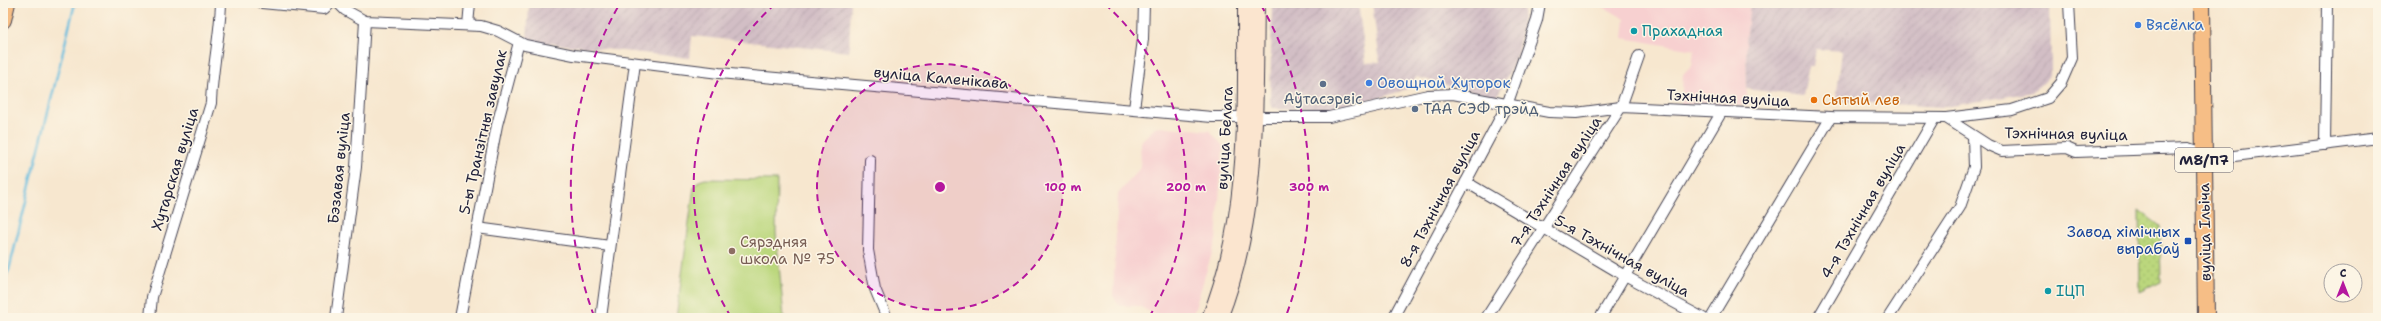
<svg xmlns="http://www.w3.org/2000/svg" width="2381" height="321" font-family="'Shantell Sans',sans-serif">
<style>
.built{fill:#f7d0d0}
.industrial{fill:url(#industrial-furrows)}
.grass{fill:#bbd77d;stroke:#6e7c5c}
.park{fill:url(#park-dots);stroke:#6e7c5c}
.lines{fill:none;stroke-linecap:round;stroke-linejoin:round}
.stream{stroke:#60bbde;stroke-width:2.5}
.street-casing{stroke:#424051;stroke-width:12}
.secondary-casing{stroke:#424051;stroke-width:16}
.primary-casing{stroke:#424051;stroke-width:18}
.street{stroke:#fff;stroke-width:10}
.secondary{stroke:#fbe5cf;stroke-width:14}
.primary{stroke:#f6be86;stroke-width:16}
.ring{fill:none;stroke:#b5179e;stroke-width:2;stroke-dasharray:7 5}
.shop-dot{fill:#3f7fe0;stroke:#fcf5e5;stroke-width:1.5}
.culture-dot{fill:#0f9aa8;stroke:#fcf5e5;stroke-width:1.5}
.service-dot{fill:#5c6f8a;stroke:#fcf5e5;stroke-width:1.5}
.food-dot{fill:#e8710a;stroke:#fcf5e5;stroke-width:1.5}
.transit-dot{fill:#1a4fb4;stroke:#fcf5e5;stroke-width:1.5}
.education-dot{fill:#8d6e63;stroke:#fcf5e5;stroke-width:1.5}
.labels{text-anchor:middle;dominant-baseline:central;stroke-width:3;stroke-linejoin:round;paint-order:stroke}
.shield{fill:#fcf5e5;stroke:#63616e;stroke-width:1}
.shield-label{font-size:14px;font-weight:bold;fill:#22223b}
.shop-label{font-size:15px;fill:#366cbe;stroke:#fcf5e5;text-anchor:start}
.culture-label{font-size:15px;fill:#0d838f;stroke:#fcf5e5;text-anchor:start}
.street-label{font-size:15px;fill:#22223b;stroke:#fcf5e5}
.service-label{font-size:15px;fill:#4e5e75;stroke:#fcf5e5}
.food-label{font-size:15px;fill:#c56008;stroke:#fcf5e5;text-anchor:start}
.transit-label{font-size:15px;fill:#164399;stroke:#fcf5e5;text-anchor:end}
.education-label{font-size:15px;fill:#785e54;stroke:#fcf5e5;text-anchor:start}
.centre{fill:#b5179e;stroke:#fcf5e5;stroke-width:2}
.ring-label{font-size:12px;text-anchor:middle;font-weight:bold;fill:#b5179e;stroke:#fcf5e5;stroke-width:3;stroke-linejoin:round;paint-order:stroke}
</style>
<defs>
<pattern id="industrial-furrows" width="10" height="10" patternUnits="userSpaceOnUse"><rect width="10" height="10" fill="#d2bec5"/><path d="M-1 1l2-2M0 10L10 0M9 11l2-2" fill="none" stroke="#b4a3aa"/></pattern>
<pattern id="park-dots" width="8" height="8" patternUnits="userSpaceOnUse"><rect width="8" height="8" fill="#bbd77d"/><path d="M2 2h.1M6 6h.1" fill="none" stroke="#a0b86d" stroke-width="1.8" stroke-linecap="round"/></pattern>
</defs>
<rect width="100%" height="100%" fill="#fcf5e5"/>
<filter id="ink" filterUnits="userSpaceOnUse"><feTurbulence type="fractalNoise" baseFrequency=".025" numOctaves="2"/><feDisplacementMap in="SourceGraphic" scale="8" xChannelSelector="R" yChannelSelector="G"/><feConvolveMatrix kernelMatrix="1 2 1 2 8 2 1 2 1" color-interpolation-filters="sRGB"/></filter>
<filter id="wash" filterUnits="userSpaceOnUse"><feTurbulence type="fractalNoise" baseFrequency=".012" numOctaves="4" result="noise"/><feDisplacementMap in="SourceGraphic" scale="16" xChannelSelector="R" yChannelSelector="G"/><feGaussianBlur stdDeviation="0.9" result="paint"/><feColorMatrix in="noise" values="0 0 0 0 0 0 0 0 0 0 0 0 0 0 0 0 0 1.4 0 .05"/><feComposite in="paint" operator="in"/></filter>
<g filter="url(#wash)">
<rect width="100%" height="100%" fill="#f7e7cf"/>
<g class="built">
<path d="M1597,3H1750L1746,42L1747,106L1681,105L1683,75L1692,66L1694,50L1623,38L1625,19Z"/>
<path d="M1157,126L1210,131L1223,146L1216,240L1192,318H1161L1139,306H1120L1113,296L1118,194L1141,167L1140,142Z"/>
</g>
<g class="industrial">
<path d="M529,3H851L849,52L692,36L690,58L527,41Z"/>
<path d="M1272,3H1358L1366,63L1380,62L1372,3H1525L1517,56L1497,97L1416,77L1410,88L1379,98L1324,109L1273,108L1270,104Z"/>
<path d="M1750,3H2050L2051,69L2048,77L2033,92L1944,107L1836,101L1842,51L1816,49L1813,66H1809L1803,96L1747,89L1746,42Z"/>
</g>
<path class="grass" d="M705,179L777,180L776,233L784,318H676L694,187L699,181Z"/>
<path class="park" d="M2139,210L2160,226L2161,282L2140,292Z"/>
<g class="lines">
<path class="stream" d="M3,282L9,270L75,3"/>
</g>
</g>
<g filter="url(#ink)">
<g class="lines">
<g class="street-casing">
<g id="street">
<path d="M262,3L324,9L330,3"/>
<path d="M338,3L345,10L365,21L481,26L498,31L525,45L574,55L719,73L1212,117H1329L1428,95L1453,94L1549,112L1576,113L1621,107L1831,117L1946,118L1988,145L2002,151L2067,148L2076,152L2188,148L2218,158L2378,138"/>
<path d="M468,25L470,3"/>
<path d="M1134,109L1143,39L1144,3"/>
<path d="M1946,118L2012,110L2048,98L2061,83L2072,58L2069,3"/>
<path d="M2325,145L2327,3"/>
<path d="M870,160L868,250L875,289L887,318"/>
<path d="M1466,182L1625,276L1703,318"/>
<path d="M477,228L610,246"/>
<path d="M150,318L152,297L211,103C212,69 220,37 221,3"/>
<path d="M336,318L356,167L365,21"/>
<path d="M460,318L497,125L519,42"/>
<path d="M601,318L635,63"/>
<path d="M1393,318L1507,105L1537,20L1540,3"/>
<path d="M1486,318L1621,107L1639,56"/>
<path d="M1600,318L1721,113"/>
<path d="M1711,318L1831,117"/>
<path d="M1818,318L1934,119"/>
<path d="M1888,318L1960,207L1974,167L1973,136"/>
</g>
</g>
<g class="secondary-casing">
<g id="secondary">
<path d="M1209,318C1249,218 1245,109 1245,3"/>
<path d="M1220,318C1260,218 1255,109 1257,3"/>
</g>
</g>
<g class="primary-casing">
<g id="primary">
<path d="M2202,3L2206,318"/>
<path d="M3,20L7,3"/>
</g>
</g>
<use href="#street" class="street"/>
<use href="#secondary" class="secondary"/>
<use href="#primary" class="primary"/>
</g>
</g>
<circle cx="940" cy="187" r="123" fill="#b5179e" fill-opacity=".12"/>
<g class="ring">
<circle cx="940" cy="187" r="123"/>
<path d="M731 317A246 246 0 0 1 775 4M1105 4A246 246 0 0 1 1149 317"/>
<path d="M594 316A369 369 0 0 1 619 5M1261 5A369 369 0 0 1 1286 316"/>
</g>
<g class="shop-dot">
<circle cx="2138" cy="25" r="4"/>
<circle cx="1369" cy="83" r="4"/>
</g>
<g class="culture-dot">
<circle cx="1634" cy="31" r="4"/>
<circle cx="2048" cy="291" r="4"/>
</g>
<g class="service-dot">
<circle cx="1323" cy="84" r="4"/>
<circle cx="1415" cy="109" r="4"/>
</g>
<circle class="food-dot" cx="1814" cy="100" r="4"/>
<rect class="transit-dot" x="2184" y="237" width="8" height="8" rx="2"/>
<circle class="education-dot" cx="732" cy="251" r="4"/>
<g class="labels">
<rect class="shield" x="2175" y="148" width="58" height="24" rx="3"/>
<g class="shield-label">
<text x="2204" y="160">М8/П7</text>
</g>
<g class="shop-label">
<text x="2146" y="25">Вясёлка</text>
<text x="1377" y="83">Овощной Хуторок</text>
</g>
<g class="culture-label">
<text x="1642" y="31">Прахадная</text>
<text x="2056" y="291">ІЦП</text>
</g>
<g class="street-label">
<text transform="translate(941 78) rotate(5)">вуліца Каленікава</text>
<text transform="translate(1728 98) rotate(3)">Тэхнічная вуліца</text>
<text transform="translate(483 132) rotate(-77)">5-ы Транзітны завулак</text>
<text transform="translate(2066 134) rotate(1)">Тэхнічная вуліца</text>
<text transform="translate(1225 138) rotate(-87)">вуліца Белага</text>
<text transform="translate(339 168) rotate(-84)">Бэзавая вуліца</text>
<text transform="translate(175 169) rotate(-73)">Хутарская вуліца</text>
<text transform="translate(1556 182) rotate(-57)">7-я Тэхнічная вуліца</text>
<text transform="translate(1440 199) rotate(-62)">8-я Тэхнічная вуліца</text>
<text transform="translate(1863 211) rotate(-60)">4-я Тэхнічная вуліца</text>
<text transform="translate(2205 232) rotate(-91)">вуліца Ільіча</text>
<text transform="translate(1622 256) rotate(29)">5-я Тэхнічная вуліца</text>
</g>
<g class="service-label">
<text x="1323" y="99">Аўтасэрвіс</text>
<text x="1423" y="109" text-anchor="start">ТАА СЭФ трэйд</text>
</g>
<g class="food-label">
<text x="1822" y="100">Сытый лев</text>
</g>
<g class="transit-label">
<text x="2180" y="232">Завод хімічных<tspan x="2180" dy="17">вырабаў</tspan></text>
</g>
<g class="education-label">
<text x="740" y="242">Сярэдняя<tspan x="740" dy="17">школа № 75</tspan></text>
</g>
</g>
<circle cx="940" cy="187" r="6" class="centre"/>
<g class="ring-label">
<text x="1063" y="191">100 m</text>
<text x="1186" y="191">200 m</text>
<text x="1309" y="191">300 m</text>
</g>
<rect width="2381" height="321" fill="none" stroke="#fcf5e5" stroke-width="16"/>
<g transform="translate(2343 283)"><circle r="19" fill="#fcf5e5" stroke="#a5a1a1"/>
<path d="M0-3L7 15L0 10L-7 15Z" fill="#b5179e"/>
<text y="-6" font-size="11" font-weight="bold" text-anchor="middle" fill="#22223b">С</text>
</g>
</svg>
